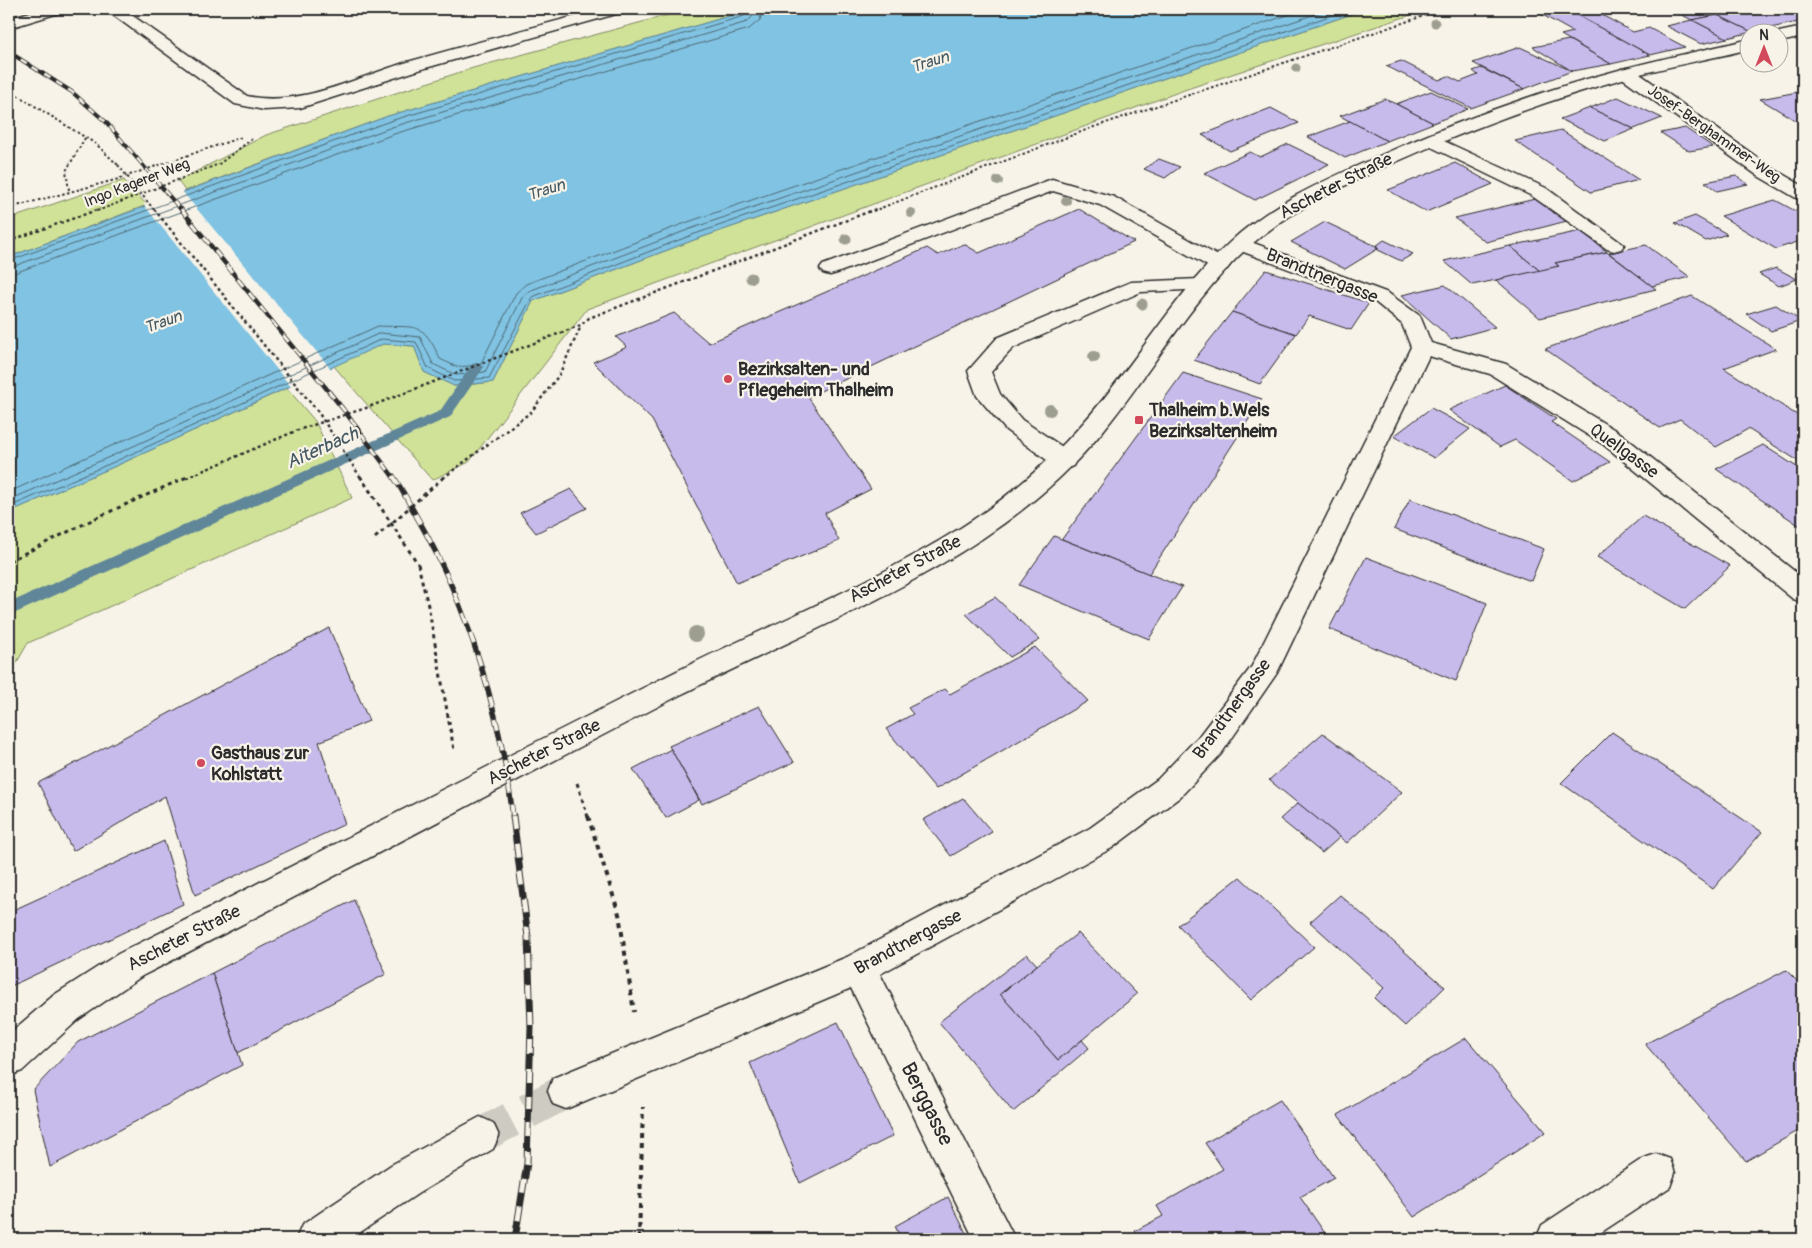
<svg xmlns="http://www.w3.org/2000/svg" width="1812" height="1248" font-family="Pangolin,sans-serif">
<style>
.green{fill:#d0e297;stroke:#7e8661}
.water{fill:#81c3e2;stroke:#5f8699}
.pier{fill:#f7f3e8}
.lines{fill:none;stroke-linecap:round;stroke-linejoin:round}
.shore{stroke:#4d6874;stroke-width:1}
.stream{fill:#5f8699;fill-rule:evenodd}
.building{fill:#c7bbec;stroke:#2b2b2b}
.street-tunnel{stroke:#cecbc2;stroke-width:35;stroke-dasharray:35 18;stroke-linecap:butt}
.lane-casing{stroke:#2b2b2b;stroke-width:3}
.street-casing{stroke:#2b2b2b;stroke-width:3}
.secondary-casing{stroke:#2b2b2b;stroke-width:3}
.path-far3{stroke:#2b2b2b;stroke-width:2;stroke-dasharray:2.5 2.5;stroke-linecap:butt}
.path-far2{stroke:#2b2b2b;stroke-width:2.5;stroke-dasharray:3 3;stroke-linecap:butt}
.path-far1{stroke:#2b2b2b;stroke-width:3;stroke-dasharray:4 4;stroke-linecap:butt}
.path{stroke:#2b2b2b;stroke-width:4;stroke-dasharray:5 5;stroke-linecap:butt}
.lane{fill:#f7f3e8;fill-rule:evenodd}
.street{fill:#f7f3e8;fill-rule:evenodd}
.secondary{fill:#f7f3e8;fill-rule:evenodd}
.rail-far3-casing{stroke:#2b2b2b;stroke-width:4}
.rail-far2-casing{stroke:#2b2b2b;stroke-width:4.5}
.rail-far1-casing{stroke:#2b2b2b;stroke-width:5.5}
.rail-casing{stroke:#2b2b2b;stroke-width:7}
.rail-far3{stroke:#f7f3e8;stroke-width:2.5;stroke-dasharray:7;stroke-linecap:butt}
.rail-far2{stroke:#f7f3e8;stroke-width:3;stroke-dasharray:9;stroke-linecap:butt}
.rail-far1{stroke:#f7f3e8;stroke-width:4;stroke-dasharray:11;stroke-linecap:butt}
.rail{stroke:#f7f3e8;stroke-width:5;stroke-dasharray:14;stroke-linecap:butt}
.path-bridge-far2{stroke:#2b2b2b;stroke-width:2;stroke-dasharray:2.5 2.5;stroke-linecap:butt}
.path-bridge-far1{stroke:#2b2b2b;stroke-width:2.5;stroke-dasharray:3 3;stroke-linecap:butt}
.path-bridge{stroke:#2b2b2b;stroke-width:3;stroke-dasharray:4 4;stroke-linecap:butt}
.tree{fill:#9d9e8f}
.poi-dot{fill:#d1495b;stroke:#f7f3e8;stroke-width:2}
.labels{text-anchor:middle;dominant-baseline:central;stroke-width:4.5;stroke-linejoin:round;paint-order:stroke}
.far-street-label{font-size:15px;fill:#2b2b2b;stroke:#f7f3e8}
.far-water-label{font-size:16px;font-style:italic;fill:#455962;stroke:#f7f3e8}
.street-label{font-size:18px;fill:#2b2b2b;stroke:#f7f3e8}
.poi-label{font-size:18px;font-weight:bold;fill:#2b2b2b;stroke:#f7f3e8;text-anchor:start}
.water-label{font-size:19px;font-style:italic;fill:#455962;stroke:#f7f3e8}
.near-street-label{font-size:21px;fill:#2b2b2b;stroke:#f7f3e8}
</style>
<rect width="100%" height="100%" fill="#f7f3e8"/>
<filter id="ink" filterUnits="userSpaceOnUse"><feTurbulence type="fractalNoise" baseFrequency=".02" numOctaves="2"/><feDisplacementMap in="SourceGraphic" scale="10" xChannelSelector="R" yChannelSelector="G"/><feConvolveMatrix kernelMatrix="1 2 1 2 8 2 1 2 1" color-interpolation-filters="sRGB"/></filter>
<g filter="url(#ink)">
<g class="green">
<path d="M690,9H753L388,116L185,191L178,181L266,135L473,68Z"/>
<path d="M1366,9H1429L1187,89L587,309L469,462L432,480L333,365L383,344L414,346L424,372L454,386L493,382L533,301L694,240Z"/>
<path d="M124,180L147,205L9,257V219Z"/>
<path d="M287,388L315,421L352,498L28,643L9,676V512L118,465Z"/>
</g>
<path class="water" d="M753,9H1366L694,240L533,301L493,382L454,386L424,372L414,346L383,344L118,465L9,512V257L388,116Z"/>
<path class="pier" d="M181,190L331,369L292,388L143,204Z"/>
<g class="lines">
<g class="shore">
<path d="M9,261L390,121L744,16L749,9"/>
<path d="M9,268L392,127L747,22L753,16L755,9"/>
<path d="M9,275L394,134L749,29L760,20L763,9"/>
<path d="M9,492L378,326C418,328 422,320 440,359L457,367L480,365L516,293L526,284L688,222L1305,9"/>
<path d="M9,500L114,455L380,333L420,337L433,364L456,375L485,372L523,296L529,291L690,229L1330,9"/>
<path d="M9,507L116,461L382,339L416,342L428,368L454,381L489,378L532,297L692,235L1350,9"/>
</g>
<path class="stream" d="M477,363L484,367L450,417L9,616V603L440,411L472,364Z"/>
</g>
<g class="building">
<path d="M1560,9H1566L1650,55L1611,64L1561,35L1573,32L1539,13Z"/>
<path d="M1591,9L1633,32L1649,28L1685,47L1650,55L1573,13Z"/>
<path d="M1670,9H1705L1717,15L1692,20Z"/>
<path d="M1712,9H1737L1739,10L1721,14Z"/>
<path d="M1737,9H1803V21L1752,32L1717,15L1739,10Z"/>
<path d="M1717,15L1752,32L1727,38L1692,20Z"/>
<path d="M1692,20L1727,38L1701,44L1666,26Z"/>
<path d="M1569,40L1611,64L1572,71L1533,47Z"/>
<path d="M1520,47L1572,71L1524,89L1473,63Z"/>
<path d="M1401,61L1439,80L1448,76L1460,82L1478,75L1473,71L1481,68L1524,89L1471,108L1386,66Z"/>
<path d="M1431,91L1468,109L1433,123L1396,104Z"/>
<path d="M1798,92L1803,95V125L1760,99Z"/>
<path d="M1618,97L1662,118L1634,129L1590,108Z"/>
<path d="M1385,99L1396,104L1433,123L1387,141L1340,116Z"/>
<path d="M1271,108L1299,123L1230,151L1202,135Z"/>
<path d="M1590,108L1634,129L1605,141L1560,119Z"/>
<path d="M1350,121L1387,141L1345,158L1308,137Z"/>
<path d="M1685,128L1713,147L1689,151L1661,133Z"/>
<path d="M1561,130L1639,180L1591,192L1515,141Z"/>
<path d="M1288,144L1329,164L1255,200L1204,173L1250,152L1260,157Z"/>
<path d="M1159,159L1180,167L1165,178L1144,169Z"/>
<path d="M1455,163L1493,184L1426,212L1388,190Z"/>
<path d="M1736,176L1748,184L1717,191L1705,182Z"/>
<path d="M1535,199L1567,221L1486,242L1455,218Z"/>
<path d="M1775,200L1803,215V240L1776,249L1721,216Z"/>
<path d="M1079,209L1134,242L808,397L871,489L825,513L839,541L737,583L652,420L593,362L627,347L616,337L674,313L709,343L927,248L938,255L964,244L979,253Z"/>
<path d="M1695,216L1727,234L1706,241L1675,223Z"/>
<path d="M1325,222L1376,246L1379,248L1345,269L1291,242Z"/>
<path d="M1581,231L1607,252L1555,263L1559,266L1540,271L1510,246Z"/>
<path d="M1384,240L1413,254L1401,261L1376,249L1379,248L1376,246Z"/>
<path d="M1646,245L1690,277L1652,286L1609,253Z"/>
<path d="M1510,246L1540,271L1472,285L1444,261Z"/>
<path d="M1607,252L1656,289L1540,318L1496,280L1559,266L1555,263Z"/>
<path d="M1776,268L1797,279L1779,286L1759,274Z"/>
<path d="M1266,270L1369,303L1351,330L1309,316L1296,334L1232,312Z"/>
<path d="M1445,285L1495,327L1451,339L1402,295Z"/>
<path d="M1692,296L1776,349L1724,368L1803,419V464L1748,429L1716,447L1680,419L1660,428L1545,349Z"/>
<path d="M1776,305L1801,321L1771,331L1746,314Z"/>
<path d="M1232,312L1296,334L1260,384L1194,360Z"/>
<path d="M1183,373L1262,399L1149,574L1062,539Z"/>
<path d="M1505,385L1556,419L1551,422L1610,462L1573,481L1515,440L1500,447L1449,410Z"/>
<path d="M1431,408L1470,429L1434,458L1394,436Z"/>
<path d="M1763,445L1803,471V528L1716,469Z"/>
<path d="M571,489L587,508L536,533L520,513Z"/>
<path d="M1410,499L1544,549L1531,581L1394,529Z"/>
<path d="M1643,516L1730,566L1685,609L1597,557Z"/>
<path d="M1054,536L1182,587L1149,639L1019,585Z"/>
<path d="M1366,557L1487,603L1456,681L1329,629Z"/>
<path d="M995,597L1040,640L1010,657L966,614Z"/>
<path d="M329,628L369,721L319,742L345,824L195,895L165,796L73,851L38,783Z"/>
<path d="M1035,647L1088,701L936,789L886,729L913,714L908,708L945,689L950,694Z"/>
<path d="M759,706L794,762L702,804L669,746Z"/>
<path d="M1612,732L1762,832L1713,889L1561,783Z"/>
<path d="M1323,733L1402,792L1347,843L1269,780Z"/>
<path d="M671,749L699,800L666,818L633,769Z"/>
<path d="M963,798L992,832L951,856L923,820Z"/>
<path d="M1298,803L1340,837L1322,853L1280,819Z"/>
<path d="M164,841L183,904L9,987V912Z"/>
<path d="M1240,877L1314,947L1251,1000L1178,925Z"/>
<path d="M1340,895L1445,987L1405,1026L1374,998L1384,988L1310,922Z"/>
<path d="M354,900L386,974L238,1053L212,973Z"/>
<path d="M1078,933L1137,994L1058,1060L1000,994Z"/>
<path d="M1027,954L1037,965L1000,994L1058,1060L1082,1040L1089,1048L1013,1112L939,1022Z"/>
<path d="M1786,970L1803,987V1128L1746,1161L1645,1044Z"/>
<path d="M212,973L242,1065L50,1167L33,1090L78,1042Z"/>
<path d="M838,1022L893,1136L800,1183L750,1063Z"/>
<path d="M1466,1038L1546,1132L1414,1217L1338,1115Z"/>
<path d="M1280,1100L1334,1178L1300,1197L1329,1239H1139L1135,1231L1163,1216L1157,1206L1223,1169L1205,1143Z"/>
<path d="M948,1197L969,1239H901L895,1226Z"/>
</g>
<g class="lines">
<path class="street-tunnel" d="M480,1136L566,1091"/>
<g class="lane-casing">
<g id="lane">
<path d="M105,9H123L247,96C301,108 359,76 411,61C474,43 538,26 602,9H626L623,12L422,69L300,108L264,110L235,104Z"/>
<path d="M1433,136L1546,188L1624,245L1621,249L1614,251L1607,249L1532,196L1427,145L1424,141L1427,137Z"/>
<path d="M1052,179L1114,197L1227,261L1230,265L1227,269L1220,271L1213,269L1100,205L1053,191L837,273L830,275L823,273L820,269L823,265Z"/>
<path d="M1200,279L1207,281L1210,285L1207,289L1141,292L1013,348L991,372L1000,394L1022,420L1073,454L1076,460L1073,466L1064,468L1055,466L1006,430L977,396L968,371L997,338L1131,282Z"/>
</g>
</g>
<g class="street-casing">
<g id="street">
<path d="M41,9H65L62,12L9,28V18Z"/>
<path d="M1627,68L1633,69L1772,168L1803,186V200L1796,198L1758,176L1621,77L1619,73L1621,69Z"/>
<path d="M1240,238L1388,293L1420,316L1431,343L1506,364L1620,433L1803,578V602L1793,599L1604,445L1490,374L1429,356L1277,673L1221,754L1180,797L1112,848L880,974L1015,1239H974L851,988L566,1109L553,1104L548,1091L553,1078L847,957L1090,828L1158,779L1199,736L1252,666L1411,347L1402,324L1374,301L1233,248L1230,244L1233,240Z"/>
<path d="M480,1117L493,1123L499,1136L493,1149L419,1193L350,1239H296L302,1225L391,1165Z"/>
<path d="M1656,1154L1670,1159L1675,1173L1670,1187L1591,1239H1536L1542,1225L1642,1159Z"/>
</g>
</g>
<g class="secondary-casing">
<g id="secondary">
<path d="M1803,27V37L1780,42L1779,32Z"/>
<path d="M1750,39V49C1710,59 1669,66 1629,77C1544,101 1461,132 1380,169C1326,194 1272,220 1230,265C1182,316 1147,377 1103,431C1069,473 1028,508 983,538C888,601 781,644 680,695C500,788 322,884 142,976L79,1019L22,1071L9,1076V1034L54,995L118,954C297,864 476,772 655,682C757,630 865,588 962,527C1022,489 1072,441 1115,384C1152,337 1185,285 1229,243C1268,206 1319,183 1368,161C1449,124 1533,93 1619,70C1662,58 1706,50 1750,39Z"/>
</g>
</g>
<g class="path-far3">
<path d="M655,13L671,9"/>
<path d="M9,90L96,144L118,165"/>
<path d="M69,190L66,171L85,138"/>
<path d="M9,208L115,180L242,137"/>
<path d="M97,211L219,164L252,139"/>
<path d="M873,211L1094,127L1444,9"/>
</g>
<g class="path-far2">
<path d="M9,241L100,209"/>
<path d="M186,478L298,430L366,408L581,325L589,318L876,209"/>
<path d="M443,478L531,412L559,375L581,326"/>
</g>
<g class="path-far1">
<path d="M375,538L445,476"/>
<path d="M9,561L98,517L189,476"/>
<path d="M418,564L429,610L454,750"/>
<path d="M577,783L588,817"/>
</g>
<g class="path">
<path d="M588,816L619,914L634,1012"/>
<path d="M639,1239L643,1107"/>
</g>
<use href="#lane" class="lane"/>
<use href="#street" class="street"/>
<use href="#secondary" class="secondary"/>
<g class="rail-far3-casing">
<path id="rail-far3" d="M9,52L72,92L106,122L182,211"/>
</g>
<g class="rail-far2-casing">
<path id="rail-far2" d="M181,209L343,409L394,478"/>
</g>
<g class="rail-far1-casing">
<path id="rail-far1" d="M393,476C402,489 410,505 418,519C469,608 501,715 513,817"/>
</g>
<g class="rail-casing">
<path id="rail" d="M513,816L528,937L531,1027L527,1163L515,1239"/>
</g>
<use href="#rail-far3" class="rail-far3"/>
<use href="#rail-far2" class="rail-far2"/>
<use href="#rail-far1" class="rail-far1"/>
<use href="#rail" class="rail"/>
<path class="path-bridge-far2" d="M118,165L155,211"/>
<path class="path-bridge-far1" d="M154,209L318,412L361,478"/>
<path class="path-bridge" d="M360,476L418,564"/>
</g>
<g class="tree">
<circle cx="1435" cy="23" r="4.5"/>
<circle cx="1296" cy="68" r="4.5"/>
<circle cx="998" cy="181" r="5"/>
<circle cx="1066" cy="201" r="5"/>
<circle cx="911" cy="213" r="5"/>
<circle cx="846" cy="239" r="5.5"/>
<circle cx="751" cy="278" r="5.5"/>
<circle cx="1142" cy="304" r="5.5"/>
<circle cx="1094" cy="357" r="6"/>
<circle cx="1050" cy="410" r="6"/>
<circle cx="696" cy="634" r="8"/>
</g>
</g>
<g class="poi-dot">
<circle cx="728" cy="379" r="5"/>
<rect x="1134" y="415" width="10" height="10" rx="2.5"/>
<circle cx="201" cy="763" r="5"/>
</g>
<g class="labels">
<g class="far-street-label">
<text transform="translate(1714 134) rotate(35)">Josef-Berghammer-Weg</text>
<text transform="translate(137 183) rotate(-21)">Ingo Kagerer Weg</text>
</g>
<g class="far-water-label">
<text transform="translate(930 62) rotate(-18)">Traun</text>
<text transform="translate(546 190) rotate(-18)">Traun</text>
<text transform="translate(163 322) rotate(-20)">Traun</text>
</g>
<g class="street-label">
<text transform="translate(1336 186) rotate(-27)">Ascheter Straße</text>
<text transform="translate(1322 276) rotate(22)">Brandtnergasse</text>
<text transform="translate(1624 451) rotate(36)">Quellgasse</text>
<text transform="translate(905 569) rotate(-28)">Ascheter Straße</text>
<text transform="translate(1232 709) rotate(-54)">Brandtnergasse</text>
<text transform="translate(544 752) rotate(-27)">Ascheter Straße</text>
<text transform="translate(184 938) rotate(-27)">Ascheter Straße</text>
<text transform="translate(908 942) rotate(-28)">Brandtnergasse</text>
</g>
<g class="poi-label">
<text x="738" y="369">Bezirksalten- und<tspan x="738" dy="21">Pflegeheim Thalheim</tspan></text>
<text x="1149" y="410">Thalheim b.Wels<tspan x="1149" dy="21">Bezirksaltenheim</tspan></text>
<text x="211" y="753">Gasthaus zur<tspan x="211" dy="21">Kohlstatt</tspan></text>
</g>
<g class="water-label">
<text transform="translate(322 448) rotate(-24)">Aiterbach</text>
</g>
<g class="near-street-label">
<text transform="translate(927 1104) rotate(63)">Berggasse</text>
</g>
</g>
<rect width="1812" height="1248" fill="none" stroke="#f7f3e8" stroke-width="30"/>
<rect x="15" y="15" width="1782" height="1218" fill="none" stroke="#2b2b2b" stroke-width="2" filter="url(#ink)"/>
<g transform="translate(1764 48)"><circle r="24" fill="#f7f3e8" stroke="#a5a39c"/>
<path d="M0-4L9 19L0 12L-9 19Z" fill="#d1495b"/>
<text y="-8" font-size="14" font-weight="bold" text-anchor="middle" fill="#2b2b2b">N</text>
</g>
</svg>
